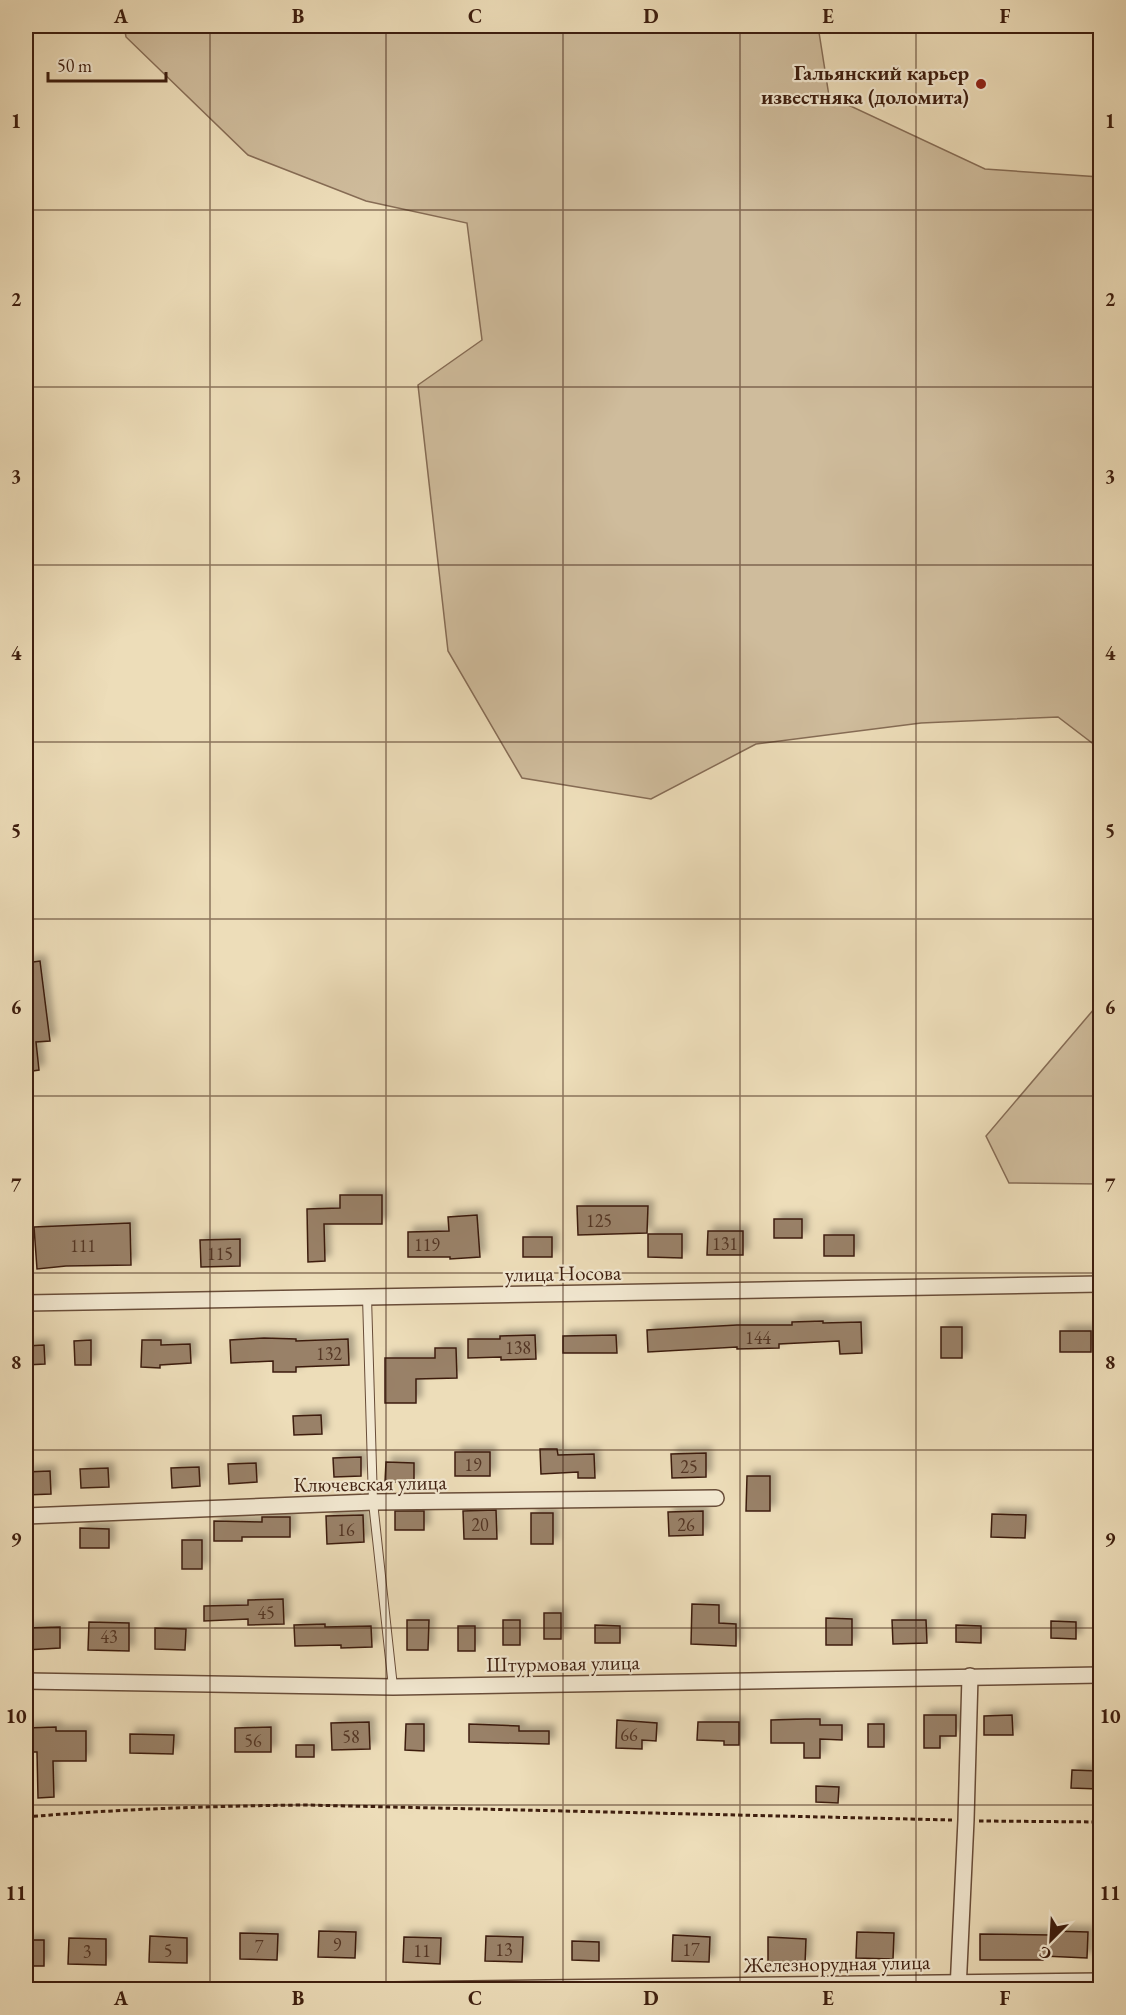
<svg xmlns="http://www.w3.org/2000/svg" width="1126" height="2015" font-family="'EB Garamond',serif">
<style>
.green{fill:#cfbc9c;stroke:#866c55;stroke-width:1.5}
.building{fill:#998167;stroke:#3d1d0e;stroke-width:1.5;filter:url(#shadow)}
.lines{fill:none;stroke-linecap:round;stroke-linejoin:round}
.lane-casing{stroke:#694d39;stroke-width:10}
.street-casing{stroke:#694d39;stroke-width:18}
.path{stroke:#3d1d0e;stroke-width:3;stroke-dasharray:4.5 3;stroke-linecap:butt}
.lane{stroke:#f3e9d2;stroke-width:8}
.street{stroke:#f3e9d2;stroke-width:15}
.grid{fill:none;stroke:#3d1d0e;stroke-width:1.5;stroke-opacity:0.55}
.poi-dot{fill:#8f2418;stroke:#f3e9d2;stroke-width:2}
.labels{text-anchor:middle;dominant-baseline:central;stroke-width:4.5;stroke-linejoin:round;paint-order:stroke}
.number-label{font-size:18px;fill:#543624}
.poi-label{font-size:21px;font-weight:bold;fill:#3d1d0e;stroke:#f3e9d2;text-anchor:end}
.street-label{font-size:21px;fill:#3d1d0e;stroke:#f3e9d2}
.neatline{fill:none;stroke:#3d1d0e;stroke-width:2}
.grid-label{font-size:20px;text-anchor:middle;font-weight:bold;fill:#3d1d0e}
</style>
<defs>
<filter id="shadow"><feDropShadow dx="5.5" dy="-5.5" stdDeviation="3" flood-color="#0004"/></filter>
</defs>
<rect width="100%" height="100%" fill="#edddb9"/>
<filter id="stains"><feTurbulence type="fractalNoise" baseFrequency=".00333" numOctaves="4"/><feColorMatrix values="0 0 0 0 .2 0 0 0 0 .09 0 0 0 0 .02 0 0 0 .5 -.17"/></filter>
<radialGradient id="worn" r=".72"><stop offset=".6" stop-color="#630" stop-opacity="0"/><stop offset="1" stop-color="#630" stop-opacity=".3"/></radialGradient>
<g class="green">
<path d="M124,26H818L829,96L985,169L1100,177V749L1058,717L921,723L756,744L651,799L522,778L448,651L418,385L482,340L467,223L366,201L248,155L126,37Z"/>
<path d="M1100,1002V1184L1009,1183L986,1136Z"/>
</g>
<g class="building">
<path d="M40,961L50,1041L36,1042L39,1070L26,1072V963Z"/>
<path d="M340,1195H382V1224H324L325,1261L308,1262L307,1209L340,1208Z"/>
<path d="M577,1206H648L647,1233L578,1235Z"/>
<path d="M477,1215L480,1257L450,1259V1257H408V1232L449,1231L448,1217Z"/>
<rect x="774" y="1219" width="28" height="19"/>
<path d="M130,1223L131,1265L66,1266L37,1269L34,1227Z"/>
<path d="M708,1231H743V1255H707Z"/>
<path d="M648,1234H682V1258L648,1257Z"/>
<rect x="824" y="1235" width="30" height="21"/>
<rect x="523" y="1237" width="29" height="20"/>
<path d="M240,1239V1266L201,1267L200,1240Z"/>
<path d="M823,1321V1323L861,1322L862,1353L840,1354L839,1341L779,1344V1348L737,1349V1347L648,1352L647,1330L737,1325H792V1322Z"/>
<rect x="941" y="1327" width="21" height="31"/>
<rect x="1060" y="1331" width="31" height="21"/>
<path d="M535,1335L536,1359L501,1360V1357L468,1358V1339H500V1336Z"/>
<path d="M616,1335L617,1353H563V1336Z"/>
<path d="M264,1338L296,1339V1341L348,1339L349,1365L296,1367V1372H273V1361L231,1363L230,1340Z"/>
<path d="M91,1340V1365H75L74,1341Z"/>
<path d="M142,1340H161V1345L190,1344L191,1363L160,1365V1368L141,1367Z"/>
<path d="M44,1345L45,1364L26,1365V1346Z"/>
<path d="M435,1348H456L457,1378L416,1379V1403H385V1358H435Z"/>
<path d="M321,1415L322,1434L294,1435L293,1416Z"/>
<path d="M540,1449H557L558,1455L594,1454L595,1478H578V1472L541,1474Z"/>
<rect x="455" y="1452" width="35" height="24"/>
<path d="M706,1453V1477L672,1478L671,1454Z"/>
<path d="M361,1457V1476L334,1477L333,1458Z"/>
<path d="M386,1462L414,1463V1482H385Z"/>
<path d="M256,1463L257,1482L229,1484L228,1464Z"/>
<path d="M199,1467L200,1486L172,1488L171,1468Z"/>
<path d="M108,1468L109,1487L81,1488L80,1469Z"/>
<path d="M50,1471L51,1494L26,1495V1472Z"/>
<path d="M747,1476H770V1511H746Z"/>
<path d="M496,1510L497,1539H464L463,1511Z"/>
<rect x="395" y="1511" width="29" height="19"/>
<path d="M703,1511V1535L669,1536L668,1512Z"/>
<rect x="531" y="1513" width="22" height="31"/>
<path d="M992,1514L1026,1515L1025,1538L991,1537Z"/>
<path d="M363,1515L364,1542L327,1544L326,1516Z"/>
<path d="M262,1517H290V1537H242V1541H214V1521L262,1522Z"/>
<path d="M80,1528L109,1529V1548H80Z"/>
<rect x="182" y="1540" width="20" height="29"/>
<path d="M283,1599L284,1624L248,1625V1619L204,1621V1606L248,1605V1600Z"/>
<path d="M692,1604L719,1605V1623L736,1624V1646L691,1644Z"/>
<rect x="544" y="1613" width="17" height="26"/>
<path d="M826,1618L852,1619V1645H826Z"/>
<path d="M407,1620H429L428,1650H407Z"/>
<rect x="503" y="1620" width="17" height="25"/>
<path d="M892,1620H926L927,1643L893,1644Z"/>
<path d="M1051,1621L1076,1622V1639L1051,1638Z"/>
<path d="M89,1622L129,1623V1651L88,1650Z"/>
<path d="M325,1624V1627L371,1626L372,1647L341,1648V1645L295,1646L294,1625Z"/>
<path d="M595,1625L620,1626V1643H595Z"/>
<path d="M956,1625L981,1626V1643L956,1642Z"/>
<rect x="458" y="1626" width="17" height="25"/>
<path d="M60,1627V1648L26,1650V1628Z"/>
<path d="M155,1628L186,1629L185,1650L155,1649Z"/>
<path d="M924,1715H956V1736H940V1748H924Z"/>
<path d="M1012,1715L1013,1735H984V1716Z"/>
<path d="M805,1719H820V1725H842V1740L820,1739V1758H804V1743H771V1720Z"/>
<path d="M617,1720L657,1723L656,1741L642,1740V1749L616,1748Z"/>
<path d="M369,1722L370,1749L332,1750L331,1723Z"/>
<path d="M698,1722H739V1745H724V1741L697,1740Z"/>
<path d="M406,1724H424V1751L405,1750Z"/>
<path d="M469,1724L519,1726V1731H549V1744L469,1742Z"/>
<rect x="868" y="1724" width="16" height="23"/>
<path d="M56,1727V1731H86V1761H53L54,1797L38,1798L37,1752H26V1728Z"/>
<path d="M271,1727V1752H235V1728Z"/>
<path d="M130,1734L174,1735L173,1754L130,1753Z"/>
<rect x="296" y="1745" width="18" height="12"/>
<path d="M1072,1770L1099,1771V1789L1071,1788Z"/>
<path d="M816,1786L839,1787L838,1803L816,1802Z"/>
<path d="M319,1931L356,1932L355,1958L318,1957Z"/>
<path d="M1051,1931L1088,1932L1087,1958L1043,1956V1960H980V1934L1051,1935Z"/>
<path d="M857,1932L894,1933L893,1959L856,1958Z"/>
<path d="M240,1933L278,1934L277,1960L240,1959Z"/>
<path d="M673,1935L710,1937L709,1962L672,1961Z"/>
<path d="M150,1936L187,1938V1963L149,1962Z"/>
<path d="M486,1936L523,1937L522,1962L485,1961Z"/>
<path d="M404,1937L441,1938L440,1964L403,1962Z"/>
<path d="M768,1937L806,1939L805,1964L768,1963Z"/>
<path d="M69,1938L106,1939V1965L68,1964Z"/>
<rect x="26" y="1940" width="18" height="26"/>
<path d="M572,1941L599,1942V1961L572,1960Z"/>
</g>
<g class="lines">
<g class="lane-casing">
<path id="lane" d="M367,1297L373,1502L393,1687"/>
</g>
<g class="street-casing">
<g id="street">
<path d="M26,1303L1100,1284"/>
<path d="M26,1516L373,1502L716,1498"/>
<path d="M26,1681L393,1687L1100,1675"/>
<path d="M394,1990L1100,1981"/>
<path d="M958,1990L966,1820L970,1676"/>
</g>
</g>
<g class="path">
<path d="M26,1817C119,1809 212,1806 306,1805L952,1820"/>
<path d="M979,1821L1100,1822"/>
</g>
<use href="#lane" class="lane"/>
<use href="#street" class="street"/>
</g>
<path class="grid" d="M210,26V1990M386,26V1990M563,26V1990M740,26V1990M916,26V1990M26,210H1100M26,387H1100M26,565H1100M26,742H1100M26,919H1100M26,1096H1100M26,1273H1100M26,1450H1100M26,1628H1100M26,1805H1100"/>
<circle class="poi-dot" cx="981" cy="84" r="6"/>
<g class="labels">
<g class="number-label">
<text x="599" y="1220">125</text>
<text x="725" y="1243">131</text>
<text x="427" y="1244">119</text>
<text x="83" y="1245">111</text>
<text x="220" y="1253">115</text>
<text x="758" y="1337">144</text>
<text x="518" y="1347">138</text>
<text x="329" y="1353">132</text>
<text x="473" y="1464">19</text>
<text x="689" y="1466">25</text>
<text x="480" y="1524">20</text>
<text x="686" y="1524">26</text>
<text x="346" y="1529">16</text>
<text x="266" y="1612">45</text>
<text x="109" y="1636">43</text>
<text x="629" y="1734">66</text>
<text x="351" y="1736">58</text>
<text x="253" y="1740">56</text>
<text x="337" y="1944">9</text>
<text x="259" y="1946">7</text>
<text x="504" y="1949">13</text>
<text x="691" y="1949">17</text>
<text x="168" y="1950">5</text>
<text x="422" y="1950">11</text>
<text x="87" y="1951">3</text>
</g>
<g class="poi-label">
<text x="969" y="72">Гальянский карьер<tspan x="969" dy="24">известняка (доломита)</tspan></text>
</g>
<g class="street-label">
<text transform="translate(563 1273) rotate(-1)">улица Носова</text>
<text transform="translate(370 1483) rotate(-1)">Ключевская улица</text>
<text transform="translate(563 1663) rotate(-1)">Штурмовая улица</text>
<text transform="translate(837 1963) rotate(-1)">Железнорудная улица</text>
</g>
</g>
<rect width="1126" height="2015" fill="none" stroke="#edddb9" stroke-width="66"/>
<g transform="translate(1051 1940) rotate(204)" stroke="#f3e9d2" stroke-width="4.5" paint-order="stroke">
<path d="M0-4.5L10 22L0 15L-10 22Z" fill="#3d1d0e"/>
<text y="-9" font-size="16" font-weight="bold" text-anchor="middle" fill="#3d1d0e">С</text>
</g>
<path d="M48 72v9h118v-9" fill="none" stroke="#3d1d0e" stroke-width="3"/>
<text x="57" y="72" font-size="18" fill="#3d1d0e" stroke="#f3e9d2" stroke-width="4.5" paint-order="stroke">50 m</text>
<rect x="33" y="33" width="1060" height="1949" class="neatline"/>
<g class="grid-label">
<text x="121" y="23">A</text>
<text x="298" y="23">B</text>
<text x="475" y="23">C</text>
<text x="651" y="23">D</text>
<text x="828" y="23">E</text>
<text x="1005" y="23">F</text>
<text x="16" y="128">1</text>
<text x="1110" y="128">1</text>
<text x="16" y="306">2</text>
<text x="1110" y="306">2</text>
<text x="16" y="483">3</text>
<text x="1110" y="483">3</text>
<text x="16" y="660">4</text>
<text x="1110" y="660">4</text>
<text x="16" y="837">5</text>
<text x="1110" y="837">5</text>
<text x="16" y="1014">6</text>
<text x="1110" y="1014">6</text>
<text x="16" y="1192">7</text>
<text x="1110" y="1192">7</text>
<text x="16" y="1369">8</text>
<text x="1110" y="1369">8</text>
<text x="16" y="1546">9</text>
<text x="1110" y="1546">9</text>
<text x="16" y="1723">10</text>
<text x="1110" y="1723">10</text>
<text x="16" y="1900">11</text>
<text x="1110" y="1900">11</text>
<text x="121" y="2005">A</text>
<text x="298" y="2005">B</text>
<text x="475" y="2005">C</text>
<text x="651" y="2005">D</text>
<text x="828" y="2005">E</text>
<text x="1005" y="2005">F</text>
</g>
<rect width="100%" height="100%" filter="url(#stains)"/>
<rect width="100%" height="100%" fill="url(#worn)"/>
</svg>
